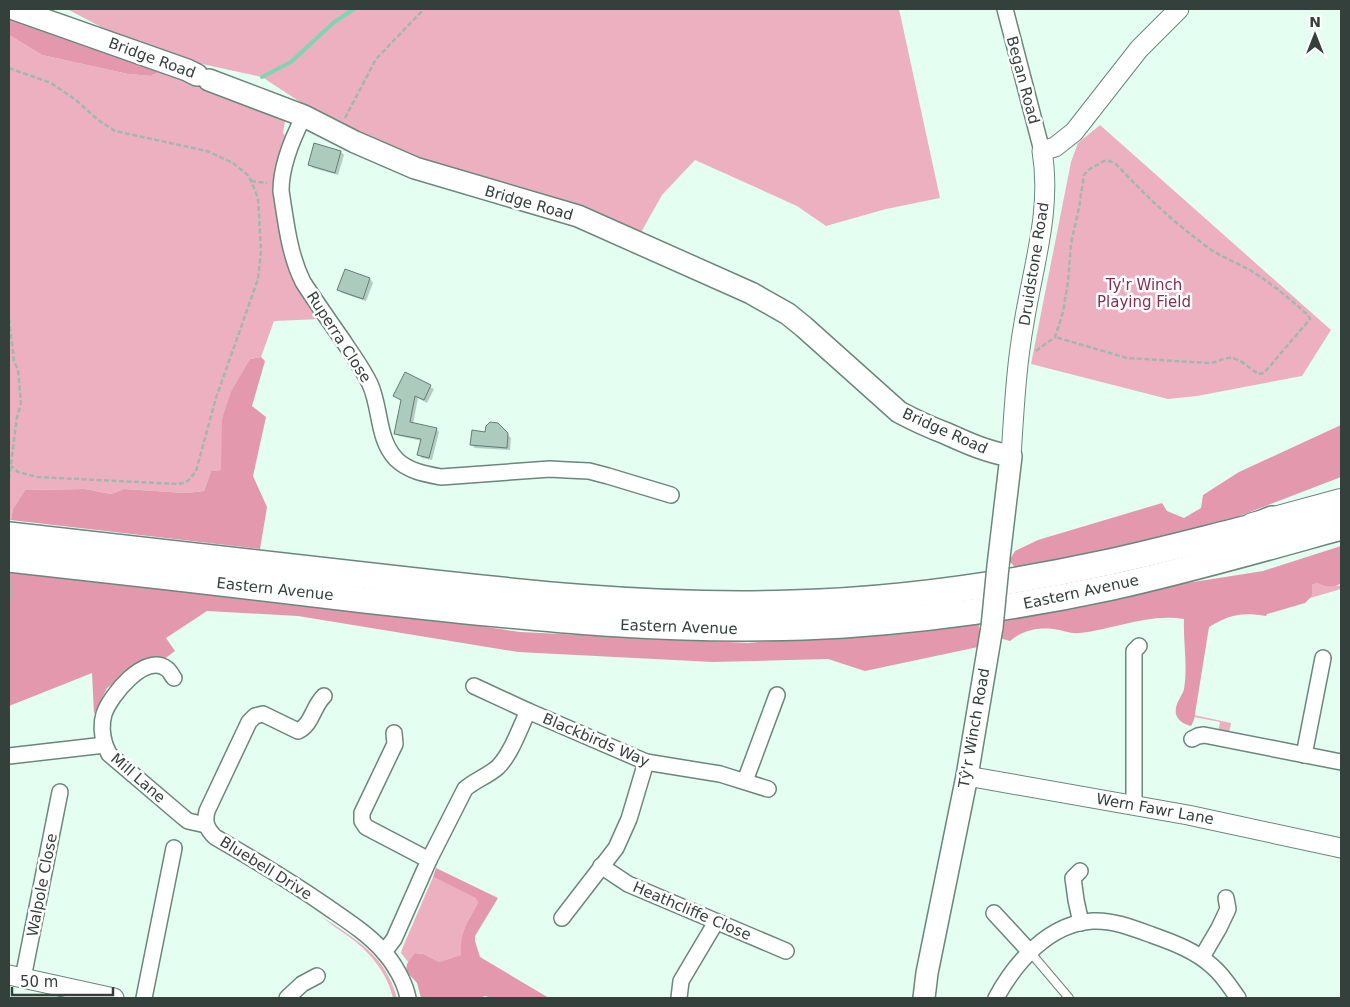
<svg xmlns="http://www.w3.org/2000/svg" width="1350" height="1007" font-family="'DejaVu Sans',sans-serif">
<style>
.green{fill:#edb0c1}
.forest{fill:#e398ae}
.shadow{fill:#0003}
.lines{fill:none;stroke-linecap:round;stroke-linejoin:round}
.stream{stroke:#81d4b3;stroke-width:4}
.building{fill:#accbbd;stroke:#617e72}
.service-casing{stroke:#6a877a;stroke-width:10}
.minor-casing{stroke:#6a877a;stroke-width:18}
.tertiary-casing{stroke:#6a877a;stroke-width:21}
.secondary-casing{stroke:#6a877a;stroke-width:24}
.trunk-casing{stroke:#6a877a;stroke-width:28}
.motorway-casing{stroke:#6a877a;stroke-width:30}
.path{stroke:#a2b7ad;stroke-width:2.5;stroke-dasharray:5 2.5;stroke-linecap:butt}
.service{stroke:#fff;stroke-width:8}
.minor{stroke:#fff;stroke-width:15}
.tertiary{stroke:#fff;stroke-width:19}
.secondary{stroke:#fff;stroke-width:21}
.trunk{stroke:#fff;stroke-width:25}
.motorway{stroke:#fff;stroke-width:28}
.secondary-bridge-casing{stroke:#6a877a;stroke-width:24;stroke-linecap:butt}
.secondary-bridge{stroke:#fff;stroke-width:21}
.labels{text-anchor:middle;dominant-baseline:central;stroke-width:5;stroke-linejoin:round;paint-order:stroke}
.street-label{font-size:15px;fill:#34403b;stroke:#fff}
.park-label{font-size:15px;fill:#842d4e;stroke:#fff}
</style>
<rect width="100%" height="100%" fill="#e4fef2"/>
<g class="green">
<path d="M67,9H899L940,198L886,209L826,226L797,206L695,160L662,195L639,236L405,160L314,111L262,77L179,59L122,38Z"/>
<path d="M9,35L42,55L128,74L151,76L159,72L283,117L285,121L283,133L287,138C276,157 272,175 274,197L321,319L274,321L261,357L250,359L222,419V470L211,471L204,491L186,493L124,489L111,494L85,489L25,490L13,509L11,520H9Z"/>
<path d="M1100,125L1331,330L1302,376L1197,396L1168,399L1031,364L1071,162L1078,143Z"/>
<path d="M1317,583L1339,586L1341,583V589L1310,598L1312,596V585Z"/>
<path d="M1194,715L1231,723L1229,733L1218,732L1220,722L1194,717Z"/>
<path d="M433,877L477,898L478,903C467,923 460,931 462,955L439,962L424,954L415,953L409,963L401,953L402,949Z"/>
<path d="M321,916C356,940 385,954 397,998H393C388,976 374,957 356,942C345,933 332,926 321,916Z"/>
</g>
<g class="forest">
<path d="M9,18L159,72L151,76L128,74L42,55L9,35Z"/>
<path d="M261,357L265,361L252,406L266,417L253,476L267,507L260,549L11,520L13,509L25,490L85,489L111,494L124,489L186,493L204,491L211,471L221,470L222,419L231,392L250,359Z"/>
<path d="M1341,425V477L1237,517L1184,533L1016,568L1009,561L1015,551L1038,540L1162,503L1167,511L1184,518L1201,508L1203,495L1239,472Z"/>
<path d="M1341,546V583C1334,589 1325,586 1317,583L1312,585V596L1305,603L1267,614L1266,616C1242,612 1230,614 1209,627L1194,720L1191,726C1184,724 1178,721 1176,714C1174,704 1182,697 1184,689C1188,665 1183,642 1184,619C1149,613 1114,629 1080,633C1070,634 1063,630 1053,629C1038,627 1021,631 1010,641L1003,639L997,635L999,622L1003,620L1187,583L1263,571Z"/>
<path d="M9,571L396,613L520,632L748,643L979,623L980,634L978,647L865,671L828,659L713,662L518,652L298,616L207,611L166,638L175,651L159,663L138,667L107,688L94,714L92,673L9,706Z"/>
<path d="M436,868L498,898L475,936V941L480,957L549,998H490L486,996L478,998H421L417,983L406,971L407,964L415,953L424,954L439,962L461,955C460,931 467,923 478,903L476,898L433,877Z"/>
</g>
<g class="shadow">
<path d="M341,152L344,155L338,175L313,168L310,165Z"/>
<path d="M346,271L370,279L373,283L366,301L342,293L339,290Z"/>
<path d="M405,374L434,389L427,403L418,398L413,424L436,429L439,432L432,460L422,458L418,454L422,441L399,436L395,433L402,401L395,396Z"/>
<path d="M498,425L511,438L510,450L475,448L472,445Z"/>
</g>
<g class="lines">
<path class="stream" d="M262,77L291,62L333,23L354,9"/>
</g>
<g class="building">
<path d="M314,143L341,151L335,173L308,165Z"/>
<path d="M345,269L370,278L363,299L337,290Z"/>
<path d="M405,372L431,385L424,400L415,396L410,422L437,428L429,458L417,455L421,439L394,434L401,400L393,396Z"/>
<path d="M490,422L498,423L508,433L507,448L470,445L472,430L485,432L486,426Z"/>
</g>
<g class="lines">
<g class="service-casing">
<path id="service" d="M1030,952L1069,998"/>
</g>
<g class="minor-casing">
<g id="minor">
<path d="M1005,9L1042,151"/>
<path d="M304,116C292,139 281,165 281,191C286,222 289,254 303,282C316,302 330,322 344,342C353,356 363,369 370,384C381,408 377,439 396,459C408,471 425,474 441,477L550,469L567,470L589,471L608,476L671,495"/>
<path d="M474,686L528,711L646,762L720,774L768,789"/>
<path d="M324,696C313,706 312,725 298,731L263,714L255,716L249,722L207,811C204,823 207,829 215,837C253,859 290,881 326,906C346,920 367,933 383,951C394,963 405,982 408,998"/>
<path d="M394,733L395,744L362,813V821L366,827L429,860"/>
<path d="M1192,739L1198,736L1204,735L1341,762"/>
<path d="M105,745C102,735 101,724 104,714C110,696 145,652 167,669C170,671 172,676 174,678"/>
<path d="M1304,755L1323,658"/>
<path d="M9,756L105,745L109,754L183,817L188,821L206,825"/>
<path d="M745,781L777,695"/>
<path d="M1134,805V651L1139,646"/>
<path d="M601,866L628,884L786,951"/>
<path d="M1080,871L1073,878L1076,900L1081,923"/>
<path d="M994,913L1030,952"/>
<path d="M562,918L616,848L629,819L646,762"/>
<path d="M384,952L394,939L429,860L465,789C475,780 488,776 498,767C511,754 520,728 528,711"/>
<path d="M1202,957L1219,928L1228,909L1226,898"/>
<path d="M23,978L60,792"/>
<path d="M144,998L174,848"/>
<path d="M287,998L302,984L317,976"/>
<path d="M679,998L681,981L716,922"/>
<path d="M996,998C1015,963 1049,923 1093,921C1113,920 1133,928 1152,935C1172,942 1196,951 1212,966C1223,975 1230,987 1238,998"/>
</g>
</g>
<g class="tertiary-casing">
<g id="tertiary">
<path d="M1011,456C1014,412 1016,367 1024,323C1033,266 1052,210 1042,151L1055,147L1074,132L1139,49L1179,9"/>
<path d="M967,776L1188,815L1341,848"/>
<path d="M9,975L114,998"/>
</g>
</g>
<g class="secondary-casing">
<g id="secondary">
<path d="M14,9L187,70L197,75"/>
<path d="M209,80L304,116L355,142L415,168L578,216L751,293L788,314L804,327L899,412C914,420 929,427 945,433C967,443 987,452 1011,456L998,566"/>
<path d="M924,998L927,973L967,776L992,627"/>
</g>
</g>
<g class="trunk-casing">
<g id="trunk">
<path d="M9,535C130,548 251,562 372,576C512,592 652,608 793,603C898,600 1003,585 1105,563C1155,552 1204,539 1253,527L1272,519"/>
<path d="M9,559C128,572 246,586 365,600C526,618 681,635 844,625C934,619 1024,606 1112,587C1189,570 1265,548 1341,527"/>
</g>
</g>
<g class="motorway-casing">
<path id="motorway" d="M1253,527L1341,503"/>
</g>
<g class="path">
<path d="M9,68L51,83L76,100L98,120L115,131L207,151L233,163L249,176L258,198L261,251L258,279L216,398L196,471L188,481L179,484L37,477L18,472L11,466"/>
<path d="M345,118L376,59L424,9"/>
<path d="M251,181L267,183"/>
<path d="M9,319L14,361L18,370L21,403L17,417L9,479"/>
<path d="M1036,351L1055,337L1063,312L1068,282L1071,243L1079,208L1084,175L1088,170L1104,161H1110L1116,164C1146,196 1174,223 1210,249C1222,257 1237,263 1250,270C1271,283 1290,299 1308,315L1310,319L1264,373L1258,374C1251,369 1237,356 1228,358C1221,359 1216,363 1208,363L1127,358L1055,337"/>
<path d="M9,601L12,597L10,578"/>
</g>
<use href="#service" class="service"/>
<use href="#minor" class="minor"/>
<use href="#tertiary" class="tertiary"/>
<use href="#secondary" class="secondary"/>
<use href="#trunk" class="trunk"/>
<use href="#motorway" class="motorway"/>
<g class="secondary-bridge-casing">
<path id="secondary-bridge" d="M992,627L998,566"/>
</g>
<use href="#secondary-bridge" class="secondary-bridge"/>
</g>
<g class="labels">
<g class="street-label">
<text transform="translate(152 58) rotate(20)">Bridge Road</text>
<text transform="translate(1023 80) rotate(75)">Began Road</text>
<text transform="translate(529 203) rotate(16)">Bridge Road</text>
<text transform="translate(1034 264) rotate(-81)">Druidstone Road</text>
<text transform="translate(339 337) rotate(57)">Ruperra Close</text>
<text transform="translate(945 431) rotate(24)">Bridge Road</text>
<text transform="translate(275 589) rotate(6)">Eastern Avenue</text>
<text transform="translate(1081 592) rotate(-12)">Eastern Avenue</text>
<text transform="translate(679 627) rotate(2)">Eastern Avenue</text>
<text transform="translate(974 728) rotate(-80)">Tŷ'r Winch Road</text>
<text transform="translate(596 740) rotate(23)">Blackbirds Way</text>
<text transform="translate(138 778) rotate(41)">Mill Lane</text>
<text transform="translate(1155 809) rotate(10)">Wern Fawr Lane</text>
<text transform="translate(266 868) rotate(32)">Bluebell Drive</text>
<text transform="translate(42 885) rotate(-79)">Walpole Close</text>
<text transform="translate(692 911) rotate(23)">Heathcliffe Close</text>
</g>
<g class="park-label">
<text x="1144" y="285">Ty'r Winch<tspan x="1144" dy="17">Playing Field</tspan></text>
</g>
</g>
<rect width="1350" height="1007" fill="none" stroke="#34403b" stroke-width="20"/>
<g transform="translate(1315 35)" stroke="#ffffff" stroke-width="4" paint-order="stroke">
<path d="M0-4L9 19L0 12L-9 19Z" fill="#34403b"/>
<text y="-8" font-size="14" font-weight="bold" text-anchor="middle" fill="#34403b">N</text>
</g>
<path d="M12 987v8h101v-8" fill="none" stroke="#34403b" stroke-width="2.5"/>
<text x="20" y="987" font-size="15" fill="#34403b" stroke="#ffffff" stroke-width="4" paint-order="stroke">50 m</text>
</svg>
